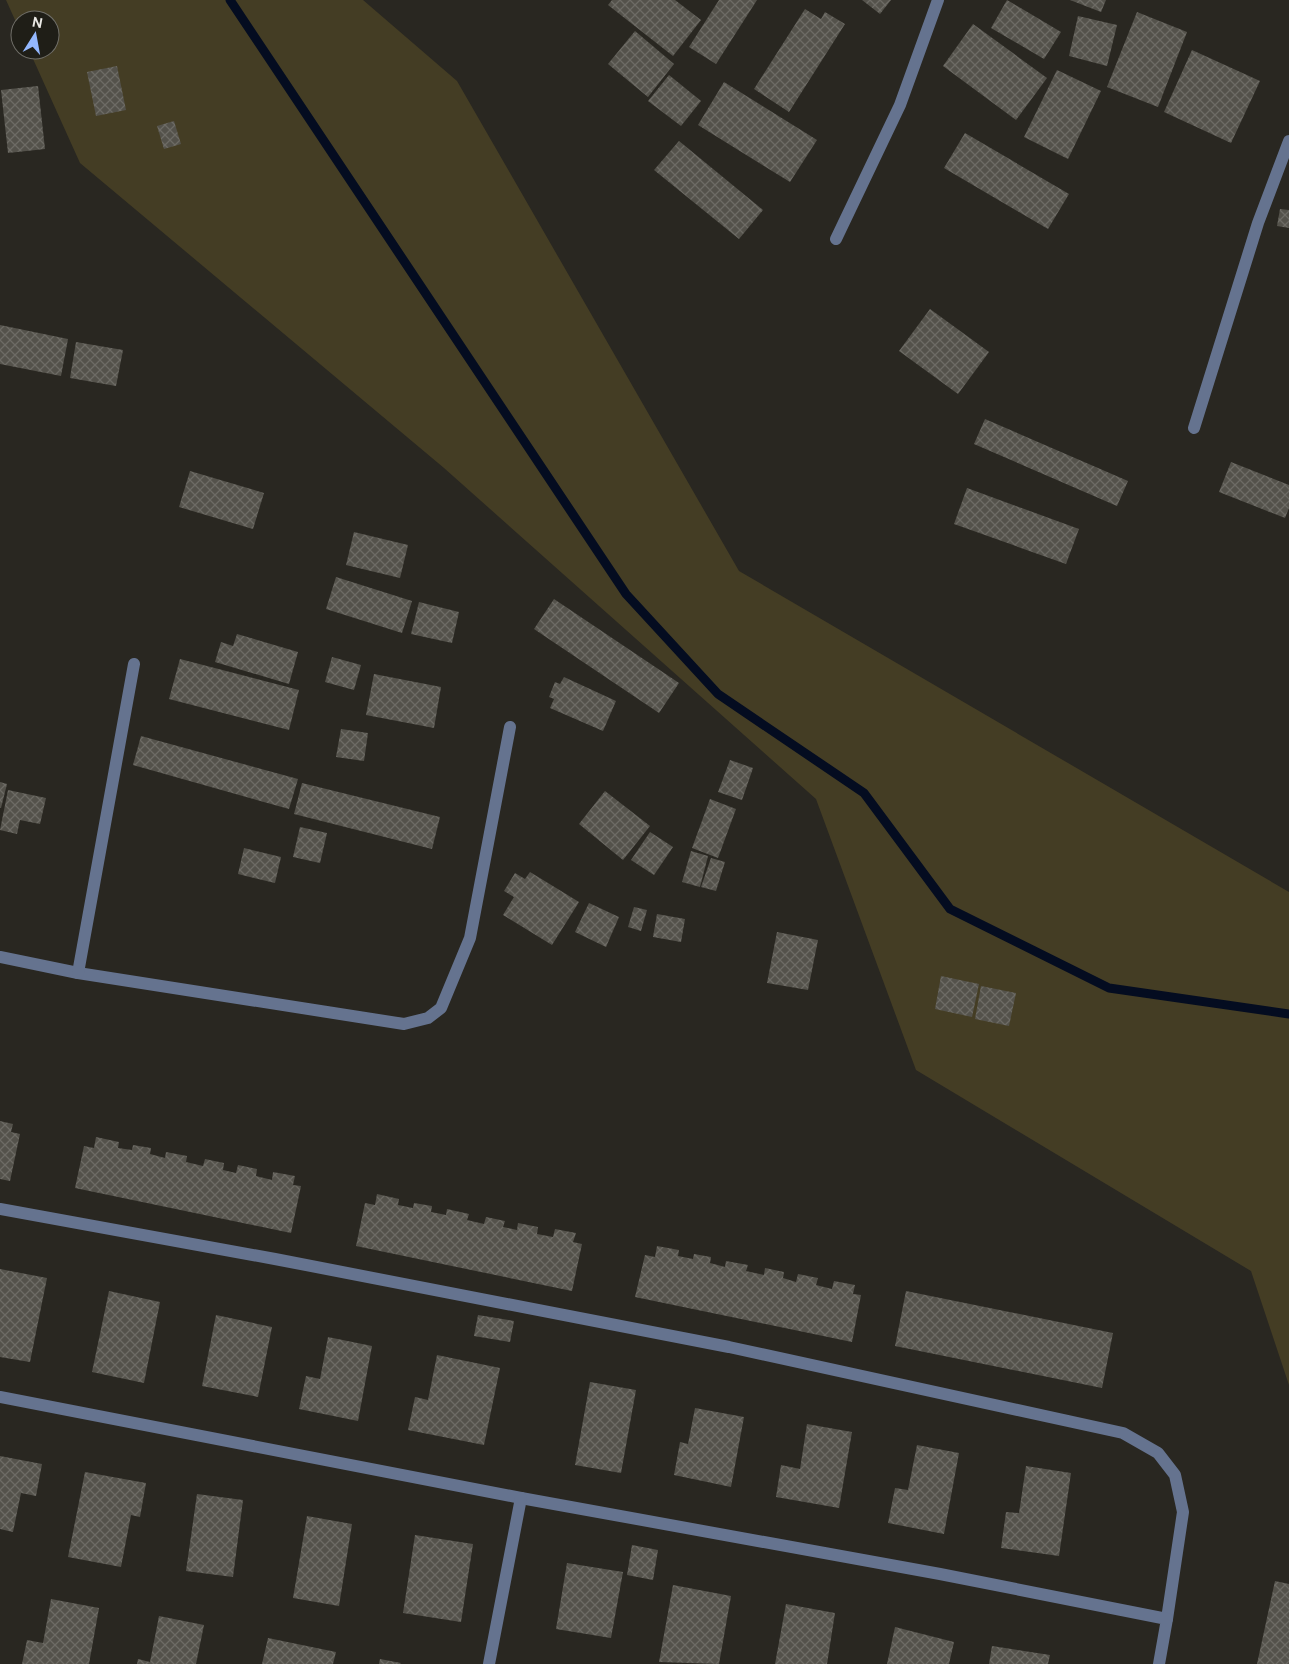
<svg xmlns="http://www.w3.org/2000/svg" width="1289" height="1664" font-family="'DM Sans',sans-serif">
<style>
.green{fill:#443d24}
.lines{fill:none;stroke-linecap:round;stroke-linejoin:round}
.stream{stroke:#040c20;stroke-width:9}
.building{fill:url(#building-cross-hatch)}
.minor{stroke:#65738f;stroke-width:12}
</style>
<defs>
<pattern id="building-cross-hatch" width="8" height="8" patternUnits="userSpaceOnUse" patternTransform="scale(1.25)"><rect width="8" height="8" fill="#54524b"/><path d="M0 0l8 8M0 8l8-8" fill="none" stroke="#6d6b65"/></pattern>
</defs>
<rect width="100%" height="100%" fill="#292721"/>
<path class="green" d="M6,0H363L457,81L739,571L1289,892V1385L1251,1271L916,1070L816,799L444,468L80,163L29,50H50V20H20V31Z"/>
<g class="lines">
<path class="stream" d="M230,0L626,594L718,694L864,793L950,909L1109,988L1289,1014"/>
</g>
<g class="building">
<path d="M612,0H675L701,20L673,56L608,5Z"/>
<path d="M719,0H757L716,64L689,47Z"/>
<path d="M862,0H891L880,14Z"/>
<path d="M1007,0L1061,32L1044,59L991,28Z"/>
<path d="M1070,0H1106L1101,12Z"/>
<path d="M805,9L821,19L825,12L845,24L789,112L754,89Z"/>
<path d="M1137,12L1187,32L1158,107L1107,87Z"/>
<path d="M1078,16L1117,25L1107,66L1069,56Z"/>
<path d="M973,24L1047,78L1016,120L943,66Z"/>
<path d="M635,31L674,64L648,97L608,64Z"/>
<path d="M1192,50L1260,81L1231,143L1164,112Z"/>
<path d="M117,66L126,110L96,116L87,72Z"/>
<path d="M1057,70L1101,91L1068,159L1024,137Z"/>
<path d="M669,75L701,101L681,126L648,101Z"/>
<path d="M724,82L817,140L790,182L698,125Z"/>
<path d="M38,86L45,149L8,153L1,90Z"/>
<path d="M174,121L181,144L164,149L157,126Z"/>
<path d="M965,133L1069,194L1048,229L944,168Z"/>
<path d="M679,141L763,210L739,239L654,170Z"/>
<path d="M1280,209L1289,210V228L1277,226Z"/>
<path d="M930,309L989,352L958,394L899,351Z"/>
<path d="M0,325L68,339L61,376L0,364Z"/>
<path d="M76,342L123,350L116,386L70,378Z"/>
<path d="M985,419L1128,481L1117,506L974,444Z"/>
<path d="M1231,462L1289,485V508L1285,518L1219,492Z"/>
<path d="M190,471L264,493L253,529L179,507Z"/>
<path d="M967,488L1079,529L1066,564L954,524Z"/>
<path d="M354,532L408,545L400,578L346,565Z"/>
<path d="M336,577L412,601L402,633L326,609Z"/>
<path d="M554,599L679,683L659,713L534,629Z"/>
<path d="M419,602L459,612L452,643L411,634Z"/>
<path d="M237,634L298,652L289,684L215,662L221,642L233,646Z"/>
<path d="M332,657L361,665L354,690L325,682Z"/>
<path d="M180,659L299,690L289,730L169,699Z"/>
<path d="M374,674L441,687L434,728L366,715Z"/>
<path d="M564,677L616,701L603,731L550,708L554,699L549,697L555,682L560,684Z"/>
<path d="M341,729L368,733L364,761L336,757Z"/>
<path d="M141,736L298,779L289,809L133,765Z"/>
<path d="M730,760L753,768L742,800L718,792Z"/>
<path d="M0,782L7,784L1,808H0Z"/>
<path d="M302,783L440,817L432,849L294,814Z"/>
<path d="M8,790L46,798L40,824L20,820L17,834L0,830Z"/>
<path d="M605,791L650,826L623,860L579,824Z"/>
<path d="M710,799L736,809L718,858L692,848Z"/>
<path d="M300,827L327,833L320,863L293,857Z"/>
<path d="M650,832L673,847L654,875L631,860Z"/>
<path d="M244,848L281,857L275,883L238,874Z"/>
<path d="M691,851L708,856L700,887L682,882Z"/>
<path d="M711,858L725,862L716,891L701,887Z"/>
<path d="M530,872L579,902L552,945L503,915L514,897L504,891L515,873L525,879Z"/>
<path d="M589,903L619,917L606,947L575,932Z"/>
<path d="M634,907L647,910L641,931L628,927Z"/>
<path d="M657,914L685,919L681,942L653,937Z"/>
<path d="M777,932L818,940L808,990L767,983Z"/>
<path d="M941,976L979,984L972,1017L935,1009Z"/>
<path d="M981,986L1016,993L1009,1026L975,1019Z"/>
<path d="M0,1121L13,1124L11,1132L20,1134L10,1181L0,1179Z"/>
<path d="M96,1137L119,1142L118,1148L132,1150L133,1145L151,1148L150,1154L165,1158L166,1152L187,1156L186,1162L203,1166L205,1159L224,1163L223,1170L236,1173L238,1165L257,1169L256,1176L272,1180L273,1172L295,1176L293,1185L301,1186L291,1233L75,1188L84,1146L94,1148Z"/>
<path d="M377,1194L399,1199L398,1205L413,1208L414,1203L432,1206L431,1212L446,1215L447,1209L469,1214L467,1220L484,1224L486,1217L505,1221L503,1227L517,1230L518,1223L538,1227L537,1234L553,1237L555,1229L576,1233L573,1242L582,1244L572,1291L356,1246L365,1203L375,1205Z"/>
<path d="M657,1246L679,1250L678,1256L693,1259L694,1254L711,1257L710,1263L725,1267L726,1261L748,1265L746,1271L764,1275L765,1268L784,1272L783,1278L796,1282L798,1274L818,1278L816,1285L832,1289L834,1281L855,1285L853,1294L861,1295L852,1342L635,1297L645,1255L655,1257Z"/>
<path d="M0,1269L47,1278L30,1362L0,1357Z"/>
<path d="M109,1291L160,1302L144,1383L92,1372Z"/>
<path d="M906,1291L1113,1333L1102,1388L895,1346Z"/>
<path d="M216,1315L272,1327L258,1397L202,1386Z"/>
<path d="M478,1315L514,1321L510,1342L474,1336Z"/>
<path d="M328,1337L372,1346L358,1421L299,1409L306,1376L320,1379Z"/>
<path d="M437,1355L500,1368L484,1445L408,1430L415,1397L428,1400Z"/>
<path d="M590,1382L636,1390L621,1473L575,1465Z"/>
<path d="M695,1408L744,1417L731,1487L674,1475L680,1442L688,1444Z"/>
<path d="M807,1424L852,1432L839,1508L776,1497L781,1465L800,1469Z"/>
<path d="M917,1445L959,1453L944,1534L888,1523L895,1488L908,1490Z"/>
<path d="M0,1456L42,1464L36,1496L21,1493L13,1532L0,1529Z"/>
<path d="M1026,1466L1071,1473L1059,1556L1001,1548L1006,1512L1019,1513Z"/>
<path d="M85,1472L146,1483L140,1517L131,1515L121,1567L68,1557Z"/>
<path d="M197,1494L243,1500L233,1577L186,1571Z"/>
<path d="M307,1516L352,1524L339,1606L293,1598Z"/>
<path d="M415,1535L473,1544L461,1622L403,1613Z"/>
<path d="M632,1545L658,1550L653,1580L627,1575Z"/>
<path d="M567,1563L623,1572L611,1638L556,1629Z"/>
<path d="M1275,1581L1289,1584V1664H1257Z"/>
<path d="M673,1585L731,1596L719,1664L659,1662Z"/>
<path d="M51,1599L99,1608L89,1664H22L27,1640L43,1643Z"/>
<path d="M786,1604L835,1613L827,1664H775Z"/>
<path d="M159,1616L204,1625L196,1664H137L138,1659L150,1662Z"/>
<path d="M895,1627L954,1642L949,1664H887Z"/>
<path d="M268,1638L336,1652L333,1664H262Z"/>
<path d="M992,1646L1050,1655L1048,1664H989Z"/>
<path d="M380,1659L401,1663L400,1664H379Z"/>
</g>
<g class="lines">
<g class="minor">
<path d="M836,239L900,105L938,0"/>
<path d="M1194,428L1258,223L1289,141"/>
<path d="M0,957L78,973L404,1024L428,1018L441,1008L470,938L510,727"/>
<path d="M78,973L134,664"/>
<path d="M0,1209L275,1259L729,1347L1123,1433L1158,1453L1175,1475L1183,1512L1167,1619"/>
<path d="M0,1397L521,1498L940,1574L1167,1619L1159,1664"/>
<path d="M489,1664L521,1498"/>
</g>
</g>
<g transform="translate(35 35) rotate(11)"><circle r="24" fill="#1f1e17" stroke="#706f69"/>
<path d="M0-4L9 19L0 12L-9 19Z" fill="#93b7fd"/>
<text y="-8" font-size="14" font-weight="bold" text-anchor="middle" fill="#eae9e5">N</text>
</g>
</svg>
